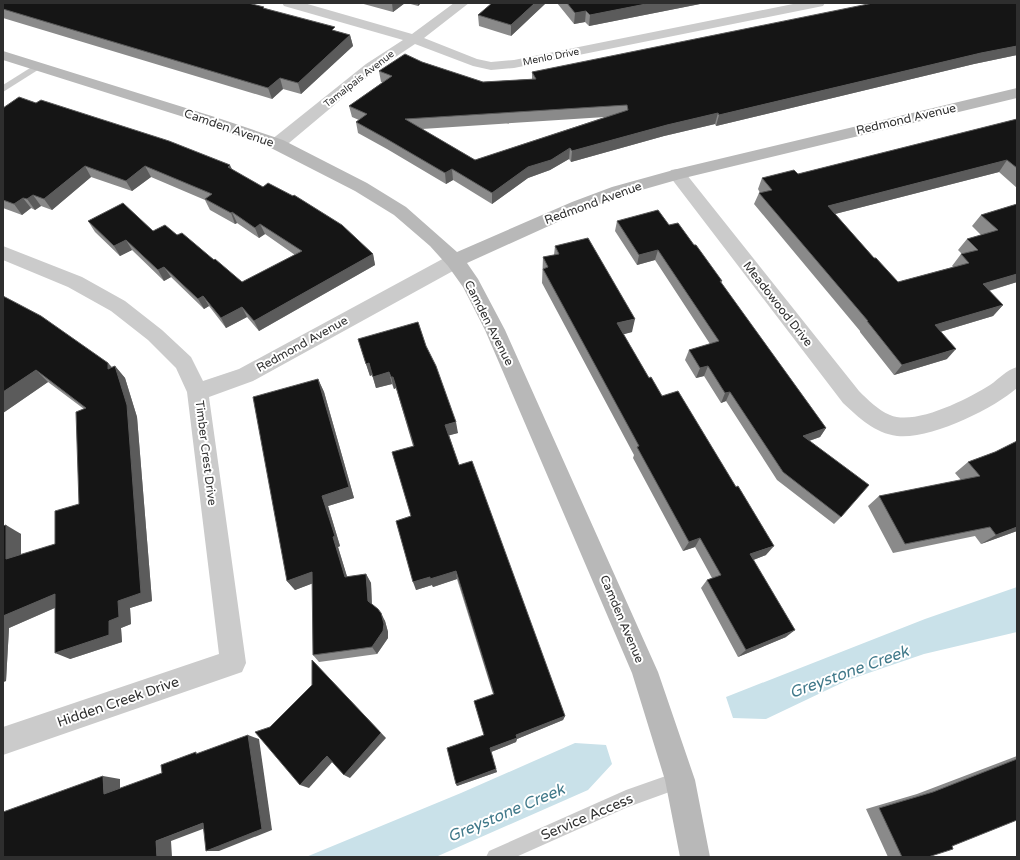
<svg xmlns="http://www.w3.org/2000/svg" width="1020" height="860" font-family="'Varela Round',sans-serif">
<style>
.water{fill:#c9e1e9}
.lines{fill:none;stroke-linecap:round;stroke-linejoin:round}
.lane{fill:#cbcbcb;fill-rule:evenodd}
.street{fill:#cbcbcb;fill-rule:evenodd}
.secondary{fill:#b8b8b8;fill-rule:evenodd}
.wall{fill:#8a8a8a;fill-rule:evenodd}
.shaded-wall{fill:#5b5b5b}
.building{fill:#151515;stroke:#5b5b5b;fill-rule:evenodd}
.labels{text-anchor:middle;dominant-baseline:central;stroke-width:4;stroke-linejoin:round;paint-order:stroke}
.far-street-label{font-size:10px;fill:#2e2e2e;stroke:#fff}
.street-label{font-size:12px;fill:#2e2e2e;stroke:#fff}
.near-street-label{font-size:14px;fill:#2e2e2e;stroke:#fff}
.near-water-label{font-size:16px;font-style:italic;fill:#41798a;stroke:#fff}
</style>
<rect width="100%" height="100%" fill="#fff"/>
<g class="water">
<path d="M1017,587V632L924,654L848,680L766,719L733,718L726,697L925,619Z"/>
<path d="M575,743L606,745L612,764L588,790L438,856L434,857H306L461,793Z"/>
</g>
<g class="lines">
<g class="lane">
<path d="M38,63L42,66L41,68L3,92V85Z"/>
<path d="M680,771L686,774L689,780L686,786L628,807L516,857H486L489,851L626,790Z"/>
</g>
<g class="street">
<path d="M282,3H304L412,34L454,3H469L424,38L477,59L491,62L514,60L798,3H825L823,6L818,7L514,68L491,70L473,66L415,44L376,70L283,148L277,149L271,148L269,144L271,140L366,64L403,40L284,6Z"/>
<path d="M677,169L683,170L859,391C868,400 878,410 890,415C915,426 968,399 990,385C999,379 1006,370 1017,367V388C993,409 930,440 897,436C875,433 859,418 843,403L671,178L669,174L671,170Z"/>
<path d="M3,246L82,277L125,301L162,330L191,357L203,381L239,369L448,256L455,254L462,256L464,261L462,266L253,381L209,397L246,663L242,672L3,755V727L219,654L187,392L176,368L148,340L111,311L68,287L3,260Z"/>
</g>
<path class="secondary" d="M3,51L218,118L283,140L367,183L406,207L457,252L572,202L612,187L677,169L1017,88V98L680,179L624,195L584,210L467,263L478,279L505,330L658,672L695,780L710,857H680L665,780L632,673L485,330L463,287L448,266L430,246L394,215L355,191L271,148L206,124L3,60Z"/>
</g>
<g class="wall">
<path d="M3,3L264,8L336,31L350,35L353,46L301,94L283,89L272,99L3,18Z"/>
<path d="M360,3H405L393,12Z"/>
<path d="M407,3H421L418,6Z"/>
<path d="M546,3L511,36L479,26L478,15Z"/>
<path d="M557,3H705L589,26L585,22L574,24Z"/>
<path d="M1017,3V55L974,64L716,126L715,124L664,136L571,162L569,159L550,170L528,178L492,204L453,180L446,184L387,149L358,133L356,122L359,120L352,117L349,106L383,82H381L379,71L422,62L483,82L532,79V72ZM605,117L475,160L422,129Z"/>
<path d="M3,108L232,170L373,254L375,265L259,331L247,317L226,328L209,306L204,309L171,277L164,281L132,250L120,256L95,232L88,221L153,231L177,235L214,260L242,282L295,255L265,234L259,238L237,223L235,224L210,210L205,200L151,177L132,191L91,177L52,210L41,206L35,210L31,208L22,215L3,208Z"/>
<path d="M1017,119V188L999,172L835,214L874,258L898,282L953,267L952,266L961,254H962L958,250L967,239L981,235L972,226L981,215L1017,204V282L989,291L1003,305L993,316L940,332L947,359L894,375L860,332V331L754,204L759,193H760L758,189L762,178L798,174Z"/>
<path d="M617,221L669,225L694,245L722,281L721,283L826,428L820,437L809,441L841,517L834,524L777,480L726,401L721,403L704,376L696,378L685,360L689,350L710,344L655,260L637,265L615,231Z"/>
<path d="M555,246L632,332L623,334L649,378L662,396L766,555L753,560L786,637L738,657L701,588L707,580L712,578L695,547L683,551L633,458L634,455L542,283L543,257L554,255Z"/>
<path d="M3,296L108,363L112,367L115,366L125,378L137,417L152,601L130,608L131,624L121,628L122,642L70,659L55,608L9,628L6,681L3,682V526L21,534V555L55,544L79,504L84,409L48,382L3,413Z"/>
<path d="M358,339L458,433L449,435L459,465L565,716L563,720L517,739L516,742L491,752L497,772L457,786L456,784L484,735L493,694L457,579L433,587L432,585L416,590L411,516L413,446L396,388L394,389L392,384L376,388L372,375L370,376Z"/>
<path d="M318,379L324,392L354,498L328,506L340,546L338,547L347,577L366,574L371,583L372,604L385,621L388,632V638L377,654L319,662L313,655V583L295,590L287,581Z"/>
<path d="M995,452L1017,531L981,544L975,536L893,553L868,506L879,496L961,480L955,473L968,462Z"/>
<path d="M1017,756V820L952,846L928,857H888L866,809L917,794Z"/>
</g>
<g class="shaded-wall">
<path d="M392,3H405L393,12Z"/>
<path d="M418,3H421L418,6Z"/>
<path d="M535,3H546L511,36V25Z"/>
<path d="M651,3H705L589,26L590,15Z"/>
<path d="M586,11L585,22L574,24L575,13Z"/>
<path d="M350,35L353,46L301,94L298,83Z"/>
<path d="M1017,46V55L974,64L716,126L719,115L981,53Z"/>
<path d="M280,78L283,89L272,99L268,88Z"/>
<path d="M718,113L715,124L664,136L571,162L572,151L667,125Z"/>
<path d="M570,148L569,159L550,170L528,178L492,204V193L528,167Z"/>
<path d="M1007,160L999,172L823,217L828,206Z"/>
<path d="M230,165L235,176L228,167Z"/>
<path d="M85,166L91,177L52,210L44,199Z"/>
<path d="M145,166L151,177L132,191L126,181Z"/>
<path d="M452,169L453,180L446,184L445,173Z"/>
<path d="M33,195L41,206L35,210L27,199Z"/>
<path d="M23,198L31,208L22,215L14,204Z"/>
<path d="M232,212L237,223L235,224L231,213Z"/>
<path d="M260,224L265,234L259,238L255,228Z"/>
<path d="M126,240L132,250L120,256L114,246Z"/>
<path d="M658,250L655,260L637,265L639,255Z"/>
<path d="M373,254L375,265L259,331L254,321Z"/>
<path d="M164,267L171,277L164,281L158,270Z"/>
<path d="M1017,274V282L974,295L983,284Z"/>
<path d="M203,296L209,306L204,309L198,299Z"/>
<path d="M1003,305L993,316L926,336L935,325Z"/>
<path d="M242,307L247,317L226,328L221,318Z"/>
<path d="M635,319L632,332L614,337L617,323Z"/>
<path d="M956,349L947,359L894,375L902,365Z"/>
<path d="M108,363L117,374L115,366L125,378L137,417L152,601L130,608L131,624L121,628L122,642L70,659L55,653L109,621L118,601Z"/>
<path d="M369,363L372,375L370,376L366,364Z"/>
<path d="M708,366L704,376L696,378L700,368Z"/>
<path d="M36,370L48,382L3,413V392Z"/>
<path d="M389,372L392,384L376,388L373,377Z"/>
<path d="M391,377H393L396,388L394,389Z"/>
<path d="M318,379L324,392L354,498L328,506L340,546L338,547L350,586L345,577L333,537L322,496Z"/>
<path d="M730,392L726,401L721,403L725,393Z"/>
<path d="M456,422L458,433L447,436L445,425Z"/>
<path d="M826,428L820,437L797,445L803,436Z"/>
<path d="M6,525L21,534V568L6,559Z"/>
<path d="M1017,527V531L981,544L996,535Z"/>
<path d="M700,538L695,547L683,551L689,542Z"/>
<path d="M774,546L766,555L743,564L750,554Z"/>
<path d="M456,571L457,579L433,587L432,585L416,590L413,582L430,577Z"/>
<path d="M312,572L319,581L295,590L287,581Z"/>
<path d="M366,574L371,583L372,610L368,601Z"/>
<path d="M55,594L68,602L9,628L6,681L3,682V616Z"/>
<path d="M381,613L385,621L388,632V638L377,654L372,647Z"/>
<path d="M795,630L786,637L738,657L746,650Z"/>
<path d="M312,660L386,738L350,778L344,775Z"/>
<path d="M565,716L563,720L517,739L516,742L491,752L490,748L516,735Z"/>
<path d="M248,735L259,739L272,830L219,851H206Z"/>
<path d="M327,756L334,760L309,788L300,785Z"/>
<path d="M496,769L497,772L457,786L456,784Z"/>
<path d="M103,776L120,779V797L104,794Z"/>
<path d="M203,823L216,824L171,841L172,857H157L156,841Z"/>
</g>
<g class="building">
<path d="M3,3H248L264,7L263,8L335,27L332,30L350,35L298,83L280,78L268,88L3,9Z"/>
<path d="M492,3H535L511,25L478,15Z"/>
<path d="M567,3H651L590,15L586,11L575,13Z"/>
<path d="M873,3H1017V46L981,53L719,115L718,113L667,125L572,151L570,148L551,160L528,167L492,193L452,169L445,173L385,138L356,122L367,114L349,106L392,76L379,71L405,54L422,62L483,82L536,79L532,72ZM627,105L628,110L475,160L405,119Z"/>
<path d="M19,97L36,103L41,100L169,141L230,165L228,167L263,187L268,183L293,196L294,195L342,225L373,254L254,321L242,307L221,318L203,296L198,299L164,267L158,270L126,240L114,246L88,221L123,203L153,231L165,225L177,235L182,233L214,260L215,259L242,282L302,251L260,224L255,228L232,212L231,213L205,199L212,194L145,166L126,181L85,166L44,199L33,195L27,199L23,198L14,204L3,200V108Z"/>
<path d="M1017,119V168L1007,160L828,206L874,258H876L898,282L969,263L961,254L978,250L967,239L998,230L981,215L1017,204V274L983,284L1003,305L935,325L956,349L902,365L867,321H868L759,193L772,190L762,178L794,170L798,174Z"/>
<path d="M658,210L669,225L678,223L694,245H696L722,281H720L826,428L803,436L869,485L841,517L783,472L730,392L725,393L708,366L700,368L689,350L719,341L658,250L639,255L617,221Z"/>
<path d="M588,238L635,319L617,323L649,378L651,377L662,396L678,391L736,487L738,486L774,546L750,554L795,630L746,650L707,580L721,575L700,538L689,542L637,447L639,446L543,269L548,267L543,257L559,254L555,246Z"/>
<path d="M3,296L41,316L108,363V369L115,366L127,405L141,593L118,601L119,617L109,621V635L55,653V594L3,616V526L6,525V559L55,544V511L79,504L76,412L86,408L36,370L3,392Z"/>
<path d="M418,322L426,346L436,366L456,422L445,425L459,465L472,461L565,716L516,735L517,738L490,748L496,769L456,784L447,748L484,735L474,701L494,694L456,571L430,579V577L413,582L396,521L411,516L392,452L414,446L393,377H391L389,372L373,377L369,363L366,364L358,339Z"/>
<path d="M318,379L349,487L322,496L335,536L333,537L345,577L366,574L368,601L378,609L381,613L384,624L383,631L372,647L313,655L312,572L287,581L253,397Z"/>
<path d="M1017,441V527L996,535L990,527L905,544L879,496L980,476L968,462L995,452Z"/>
<path d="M312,660L381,733L344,775L327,756L300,785L255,732L270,727L312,685Z"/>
<path d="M248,735L262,829L206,851L203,823L156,841L157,857H3V812L103,776L104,794L162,773L161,765L196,752V754Z"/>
<path d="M1017,759V820L952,846L953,849L928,857H902L879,808L933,792Z"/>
</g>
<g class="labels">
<g class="far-street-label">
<text transform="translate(551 57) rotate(-11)">Menlo Drive</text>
<text transform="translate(359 79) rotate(-38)">Tamalpais Avenue</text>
</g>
<g class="street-label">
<text transform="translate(906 119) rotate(-13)">Redmond Avenue</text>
<text transform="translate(229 128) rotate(19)">Camden Avenue</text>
<text transform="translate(593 203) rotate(-20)">Redmond Avenue</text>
<text transform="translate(778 304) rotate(52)">Meadowood Drive</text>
<text transform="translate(489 323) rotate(63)">Camden Avenue</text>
<text transform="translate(302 344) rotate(-29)">Redmond Avenue</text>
<text transform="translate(206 453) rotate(83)">Timber Crest Drive</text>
<text transform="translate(622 619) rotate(67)">Camden Avenue</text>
</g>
<g class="near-street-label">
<text transform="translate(118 702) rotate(-19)">Hidden Creek Drive</text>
<text transform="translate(587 817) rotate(-23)">Service Access</text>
</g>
<g class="near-water-label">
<text transform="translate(849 672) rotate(-20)">Greystone Creek</text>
<text transform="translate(506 813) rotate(-23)">Greystone Creek</text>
</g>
</g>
<rect width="1020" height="860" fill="none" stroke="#2e2e2e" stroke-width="8"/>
</svg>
